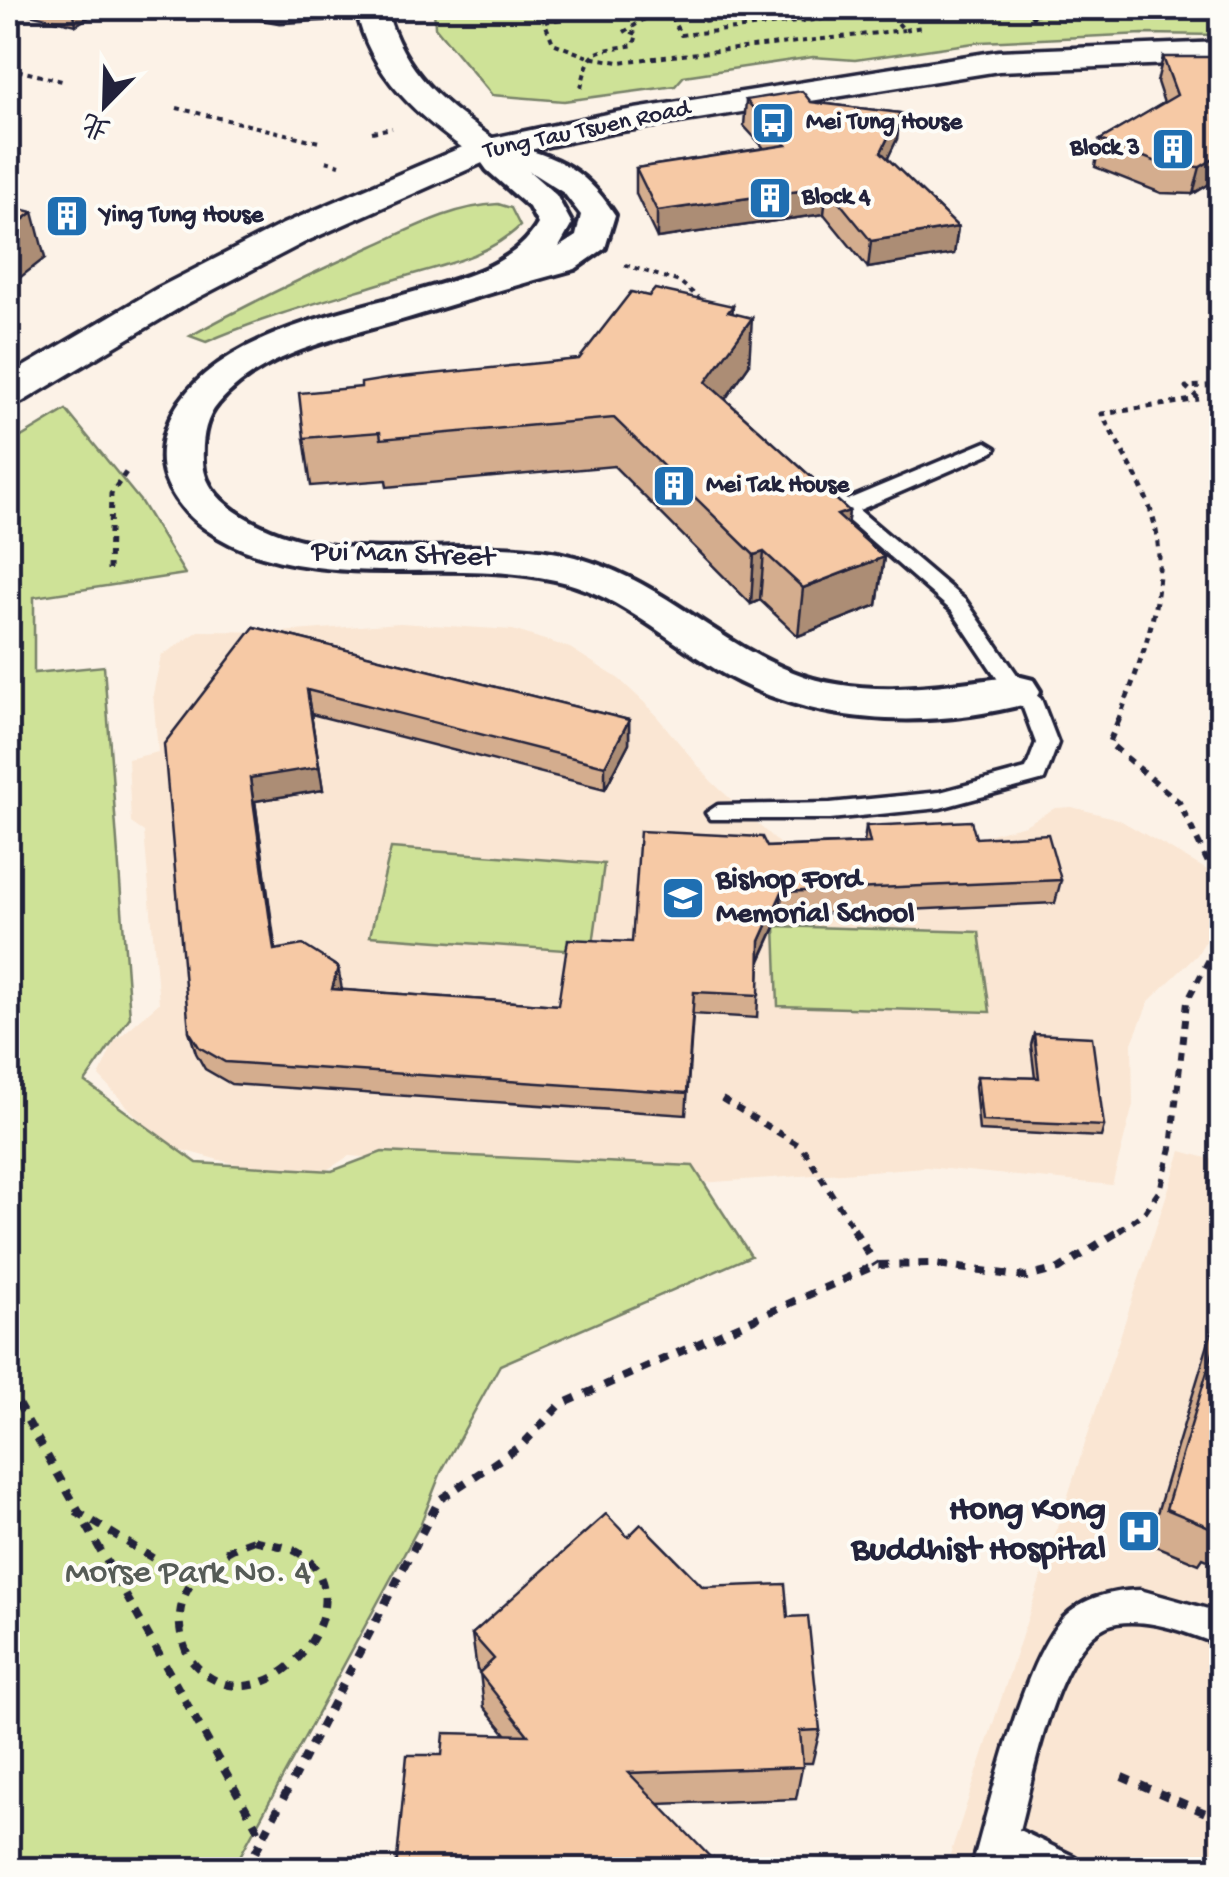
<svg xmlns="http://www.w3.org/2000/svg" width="1229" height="1877" font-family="'Gochi Hand','LXGW WenKai TC',sans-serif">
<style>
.built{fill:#fae6d3}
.green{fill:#cee297;stroke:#788269;stroke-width:2.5}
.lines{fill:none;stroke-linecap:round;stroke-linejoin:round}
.service-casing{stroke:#22223b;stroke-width:7}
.minor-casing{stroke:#22223b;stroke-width:8}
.tertiary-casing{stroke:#22223b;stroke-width:7}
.secondary-casing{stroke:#22223b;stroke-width:7}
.path-far3{stroke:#22223b;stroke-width:4;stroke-dasharray:5 5;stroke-linecap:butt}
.path-far2{stroke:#22223b;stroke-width:5;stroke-dasharray:6 6;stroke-linecap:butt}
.path-far1{stroke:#22223b;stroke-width:6;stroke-dasharray:8 8;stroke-linecap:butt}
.path{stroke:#22223b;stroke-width:8;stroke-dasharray:10 10;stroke-linecap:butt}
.service{fill:#fdfcf7;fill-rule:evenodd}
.minor{fill:#fdfcf7;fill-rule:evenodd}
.tertiary{fill:#fdfcf7;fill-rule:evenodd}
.secondary{fill:#fdfcf7;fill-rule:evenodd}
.wall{fill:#d4ad8e;stroke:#22223b;stroke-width:2.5}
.shaded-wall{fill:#ac8d74;stroke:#22223b;stroke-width:2.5}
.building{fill:#f6c9a5;stroke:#22223b;stroke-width:2.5}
.labels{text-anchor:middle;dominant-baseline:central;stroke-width:8;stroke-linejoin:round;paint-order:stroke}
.far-poi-label{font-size:25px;font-weight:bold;fill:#22223b;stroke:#fdfcf7;text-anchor:start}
.far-street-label{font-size:25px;fill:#22223b;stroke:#fdfcf7}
.street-label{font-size:30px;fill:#22223b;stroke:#fdfcf7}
.poi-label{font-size:30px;font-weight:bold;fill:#22223b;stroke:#fdfcf7;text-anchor:start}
.near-poi-label{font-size:35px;font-weight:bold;fill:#22223b;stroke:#fdfcf7;text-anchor:end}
.near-park-label{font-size:35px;fill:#565c57;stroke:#fdfcf7}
</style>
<rect width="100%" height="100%" fill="#fcf2e7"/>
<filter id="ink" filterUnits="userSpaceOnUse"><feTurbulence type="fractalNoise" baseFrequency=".01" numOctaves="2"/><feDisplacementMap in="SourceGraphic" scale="20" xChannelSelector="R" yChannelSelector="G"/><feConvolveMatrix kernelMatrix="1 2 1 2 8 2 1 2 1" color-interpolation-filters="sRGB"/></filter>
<g filter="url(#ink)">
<g class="built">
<path d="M400,623L513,630L570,648L619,679L648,706L711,781L786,850L972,839L1025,825L1055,808L1072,807L1118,819L1216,875L1217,921L1197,955L1149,1001L1132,1043L1133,1105L1112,1185L926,1167L700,1183L349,1156L306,1183L163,1145L99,1076L114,1042L159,1003L144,832L131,823L128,759L158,752L153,694L161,656L199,631L281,632Z"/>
<path d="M1181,1151L1221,1162V1869L945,1870Z"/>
</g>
<g class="green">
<path d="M434,8H1221L1222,35L1143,34L981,42L855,60L813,57L684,76L675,86L564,101L492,95L435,27Z"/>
<path d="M498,204L511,208L520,226C488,257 440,266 399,278C334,298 268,315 206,342L190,336C250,303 310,274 373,246C413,228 453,206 498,204Z"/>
<path d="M66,410L141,502L185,574L34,597V673L104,666L130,1017L85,1082L197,1163L332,1171L382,1152L693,1166L751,1256L500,1365L441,1472L421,1523L233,1869H8V445Z"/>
<path d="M391,848L604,864L592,952L370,936Z"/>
<path d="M775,926L979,932L990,1012L778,1006Z"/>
</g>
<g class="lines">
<g class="service-casing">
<g id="service">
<path d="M205,8L280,13L371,8L378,12L371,16L280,21Z"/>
<path d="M986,442L996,448L993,452L859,510L966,601L1025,686L1041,699L1058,743L1044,780L940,808L830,819H710L706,813L718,805L830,803L940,792L1026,769L1036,743L1023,708L1009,696L952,611L813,490L816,486H830L847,500Z"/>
<path d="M1140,1590L1222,1613V1646C1190,1634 1153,1618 1117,1623C1057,1633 1033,1780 1019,1830L1075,1857L1080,1870H1022L1009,1863L1007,1870H971C990,1806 1021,1664 1063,1618C1083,1597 1112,1591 1140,1590Z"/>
</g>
</g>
<g class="minor-casing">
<path id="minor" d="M486,139C546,154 580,160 615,215L605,248L575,269C519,284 464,301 408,318C345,337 262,351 218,404C204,420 202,441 203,461C204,500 249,522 281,534C369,565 468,535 558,553C658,574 707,638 793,672C862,700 945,685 1017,676L1033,680L1040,691L1033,702C925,732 801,726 706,663C658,632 612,592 555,580C458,559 358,585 262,556C222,544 180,519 165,478C158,457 163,432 173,413C215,333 351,311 431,287C470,276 516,262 538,224L529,207L487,170L482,163L485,159L474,156L470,149L474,142ZM529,171L564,193L581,215L576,236L559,247L572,224L556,195Z"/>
</g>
<g class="tertiary-casing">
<path id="tertiary" d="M356,8H386C403,73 444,104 498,142L503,149L498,156L486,159L474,156C420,118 369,76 356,8Z"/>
</g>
<g class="secondary-casing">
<path id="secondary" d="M1222,42V62L999,71L616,132L496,157L309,240L186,304L22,402L8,405V376L158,288L283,224L474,142L616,112L999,51Z"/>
</g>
<g class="path-far3">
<path d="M539,8L553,43L588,57L619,62L904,30"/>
<path d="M655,8L656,12L670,16L681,35L832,18L823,8"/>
<path d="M834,8L889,17"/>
<path d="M885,8L904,30L923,27"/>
<path d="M523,9L536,8"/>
<path d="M670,16L695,10L702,21L794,11L792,8"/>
<path d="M1034,19L1030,14L1113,11"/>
<path d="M545,22L561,19L575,8"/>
<path d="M624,32L656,12"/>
<path d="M8,68L66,82"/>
<path d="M581,88C590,47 594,52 634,45L637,34L626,30"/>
<path d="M177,108L319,142"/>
<path d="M372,132L392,128"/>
<path d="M326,161L340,165"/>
<path d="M625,265L680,282L706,304"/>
</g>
<g class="path-far2">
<path d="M1198,398L1186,387L1222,385"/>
<path d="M109,570L111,494L127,471"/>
<path d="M1118,721C1141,660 1170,593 1155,526C1146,486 1120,450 1102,414L1199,399"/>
</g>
<g class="path-far1">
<path d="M1119,719L1109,743L1179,802L1222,892"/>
<path d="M722,1099L802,1147L855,1231"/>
<path d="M1119,1231L1145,1212L1160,1190L1171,1148L1187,1002L1222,934"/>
</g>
<g class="path">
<path d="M853,1229L876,1265"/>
<path d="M8,1386L262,1837"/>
<path d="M76,1511L190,1581"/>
<path d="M254,1540C267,1544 287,1546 299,1553C377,1603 258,1745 190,1659C160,1601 200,1558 254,1540Z"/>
<path d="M1122,1777L1222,1820"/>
<path d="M246,1870L439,1500L523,1444L560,1405L876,1265L930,1264L1026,1277L1059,1269L1122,1229"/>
</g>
<use href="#service" class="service"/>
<use href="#minor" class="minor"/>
<use href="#tertiary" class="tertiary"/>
<use href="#secondary" class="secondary"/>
</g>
<g class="wall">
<path d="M8,8H103L76,25L8,9Z"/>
<path d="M1163,57L1222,176L1193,194L1161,193L1095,167L1100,140L1164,103L1157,82Z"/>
<path d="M746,100L811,102L900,113L897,139L887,159L958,227L954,254L868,268L824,214L657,238L636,194V168L764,148L744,126Z"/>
<path d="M732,313L749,365L725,399L849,511L847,525L884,557L877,605L798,636L760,600L751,604L614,466L387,487L386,480L311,486L304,438L361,387L579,359Z"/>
<path d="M254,627L629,720V743L605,789L311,714L323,790L255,801L275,950L342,990L558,1005L632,942L767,847L864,843L866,826L976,838L1061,880L1055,903L780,916L760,961L757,1018L693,1014L686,1115L231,1084L205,1069L196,1053L189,1031Z"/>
<path d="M1034,1034L1104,1126L1101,1137L979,1131L975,1086L977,1076L1035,1078L1031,1045Z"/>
<path d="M1222,1298V1566L1203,1558L1199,1564L1148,1543Z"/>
<path d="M628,1537L703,1587L788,1617L820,1730L812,1763H803L796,1799L658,1804L442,1755L506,1734L484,1707L480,1672L477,1670L472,1634Z"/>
</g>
<g class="shaded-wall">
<path d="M73,8H103L76,25Z"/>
<path d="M900,113L897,139L878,179L881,152Z"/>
<path d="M1222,154V176L1193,194L1200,167Z"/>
<path d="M827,187L824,214L657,238V211Z"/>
<path d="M33,212L45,258L8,287V231Z"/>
<path d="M958,227L954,254L868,268L871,241Z"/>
<path d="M733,306L730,348L752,318L749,365L704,430L706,382L728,312Z"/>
<path d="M849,511L843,559L837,515Z"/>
<path d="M764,552L760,600L751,604L754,555Z"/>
<path d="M884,557L877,605L798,636L803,588Z"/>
<path d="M307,690L323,790L255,801L279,974L274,950L250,778Z"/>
<path d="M629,720V743L605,789V766Z"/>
<path d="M782,892L780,916L758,964L760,941Z"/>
<path d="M338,967L342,990L332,989Z"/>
<path d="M712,1859L710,1870H701Z"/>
</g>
<g class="building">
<path d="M1163,57H1222V154L1200,167L1167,166L1100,140L1177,95Z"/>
<path d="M802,91L811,102L900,113L881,152L958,227L871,241L827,187L657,211L636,168L786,145L746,100Z"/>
<path d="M8,206L33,212L8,231Z"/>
<path d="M655,289L733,306L728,312L752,318L706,382L849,511L837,515L884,557L803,588L764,552L754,555L614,418L381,439L380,432L304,438L299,393L361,387V383L392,378L579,359L631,292L649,296Z"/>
<path d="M254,627L629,720L605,766L307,690L319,767L250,778L274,950L303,945L338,967L332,989L558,1005L568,939L632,942L640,831L762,837L767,847L870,843L866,826L971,821L976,838L1048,834L1061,880L782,892L760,941L759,995L694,992L687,1093L225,1062L199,1047L189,1031L164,744Z"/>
<path d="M1034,1034L1092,1037L1104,1126L982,1121L977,1076L1039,1078Z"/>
<path d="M1222,1322V1524L1219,1531L1166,1509Z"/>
<path d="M606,1514L628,1537L641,1524L703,1587L785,1584L788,1617L808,1616L820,1730L800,1731L803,1767L629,1773L712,1859L701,1870H396L407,1755H442L444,1733L528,1735L479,1673L494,1659L472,1634Z"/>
</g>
</g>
<defs>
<g id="bus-square" transform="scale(2.25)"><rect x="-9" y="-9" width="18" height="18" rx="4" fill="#1f6fb2" stroke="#fdfcf7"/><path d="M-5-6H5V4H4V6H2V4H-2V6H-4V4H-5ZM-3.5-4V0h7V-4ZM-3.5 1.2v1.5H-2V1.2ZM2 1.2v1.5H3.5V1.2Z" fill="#fff"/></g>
<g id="building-square" transform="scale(2.25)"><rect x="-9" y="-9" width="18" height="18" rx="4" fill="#1f6fb2" stroke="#fdfcf7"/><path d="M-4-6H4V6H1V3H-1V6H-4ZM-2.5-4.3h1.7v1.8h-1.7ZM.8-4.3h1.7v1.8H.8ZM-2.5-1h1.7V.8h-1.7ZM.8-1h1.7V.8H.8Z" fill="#fff"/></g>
<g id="school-square" transform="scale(2.25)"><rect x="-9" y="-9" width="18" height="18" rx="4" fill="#1f6fb2" stroke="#fdfcf7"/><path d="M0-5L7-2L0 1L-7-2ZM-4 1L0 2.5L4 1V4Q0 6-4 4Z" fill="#fff"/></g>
<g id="hospital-square" transform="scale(2.25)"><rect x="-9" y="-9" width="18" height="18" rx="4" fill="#1f6fb2" stroke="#fdfcf7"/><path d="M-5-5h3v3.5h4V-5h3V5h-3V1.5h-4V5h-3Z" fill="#fff"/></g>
</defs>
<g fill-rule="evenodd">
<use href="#bus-square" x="773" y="123"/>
<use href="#building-square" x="1173" y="149"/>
<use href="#building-square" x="770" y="198"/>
<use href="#building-square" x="67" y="216"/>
<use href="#building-square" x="674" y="486"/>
<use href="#school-square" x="683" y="898"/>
<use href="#hospital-square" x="1139" y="1531"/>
</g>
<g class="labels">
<g class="far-poi-label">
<text x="806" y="123">Mei Tung House</text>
<text x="1140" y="149" text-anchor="end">Block 3</text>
<text x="802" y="198">Block 4</text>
<text x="100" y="216">Ying Tung House</text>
<text x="706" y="486">Mei Tak House</text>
</g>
<g class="far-street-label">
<text transform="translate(587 131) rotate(-12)">Tung Tau Tsuen Road</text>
</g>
<g class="street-label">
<text transform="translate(403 556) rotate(2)">Pui Man Street</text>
</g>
<g class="poi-label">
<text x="716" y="881">Bishop Ford<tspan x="716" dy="34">Memorial School</tspan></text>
</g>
<g class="near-poi-label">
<text x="1106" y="1511">Hong Kong<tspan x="1106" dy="40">Buddhist Hospital</tspan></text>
</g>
<g class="near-park-label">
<text x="188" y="1574">Morse Park No. 4</text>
</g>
</g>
<rect width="1229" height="1877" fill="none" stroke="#fdfcf7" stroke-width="40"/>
<rect x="20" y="20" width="1189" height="1837" fill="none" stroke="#22223b" stroke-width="4" filter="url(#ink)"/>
<g transform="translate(105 105) rotate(203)" stroke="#fdfcf7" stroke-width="8" paint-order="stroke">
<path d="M0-8L18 38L0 25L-18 38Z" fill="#22223b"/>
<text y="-15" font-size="28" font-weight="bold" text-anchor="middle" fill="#22223b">北</text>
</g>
</svg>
